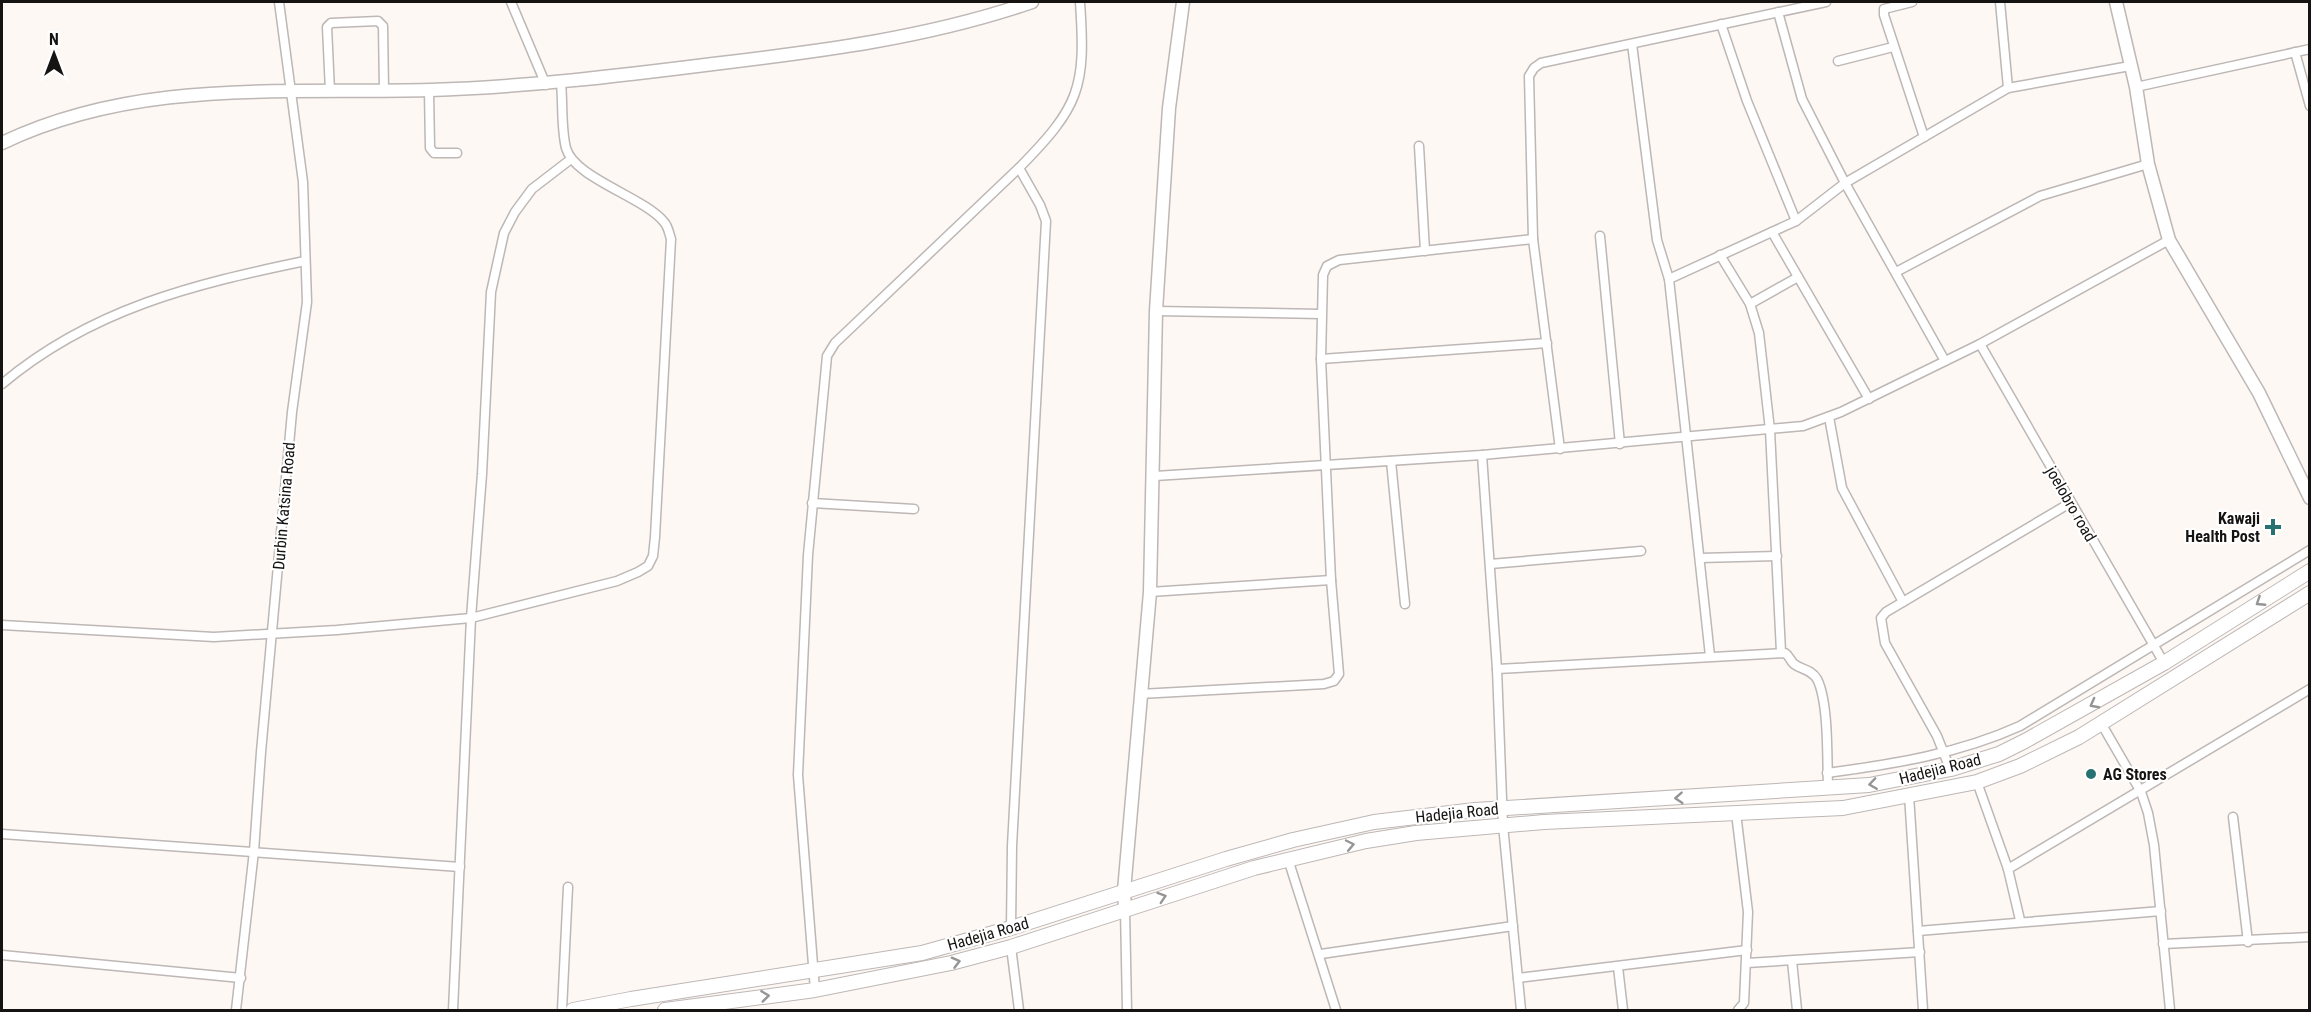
<svg xmlns="http://www.w3.org/2000/svg" width="2311" height="1012" font-family="'Roboto Condensed',sans-serif">
<style>
.lines{fill:none;stroke-linecap:round;stroke-linejoin:round}
.street-casing{stroke:#bdb7b5;stroke-width:11}
.secondary-casing{stroke:#bdb7b5;stroke-width:15}
.primary-casing{stroke:#bdb7b5;stroke-width:16}
.street{stroke:#fff;stroke-width:8}
.secondary{stroke:#fff;stroke-width:12}
.primary{stroke:#fff;stroke-width:14}
.oneway{stroke:#969595}
.poi-dot{fill:#277271;stroke:#fff;stroke-width:2}
.labels{text-anchor:middle;dominant-baseline:central;stroke-width:4.5;stroke-linejoin:round;paint-order:stroke}
.street-label{font-size:16px;fill:#161413;stroke:#fff}
.poi-label{font-size:16px;font-weight:bold;fill:#161413;stroke:#fff;text-anchor:end}
</style>
<rect width="100%" height="100%" fill="#fef8f5"/>
<g class="lines">
<g class="street-casing">
<g id="street">
<path d="M511,2L546,85"/>
<path d="M1912,2L1884,9V15L1924,137"/>
<path d="M2000,2L2008,88"/>
<path d="M1778,12L1802,99L1845,183L1945,361"/>
<path d="M1721,24L1747,101L1796,221"/>
<path d="M1632,44L1657,240L1669,279L1710,656"/>
<path d="M2295,52L2310,106"/>
<path d="M1838,61L1893,47"/>
<path d="M2136,87L2310,49"/>
<path d="M429,90L430,148L434,153H457"/>
<path d="M330,91L327,27L331,23L378,21L383,26L384,91"/>
<path d="M1419,146L1425,251"/>
<path d="M1772,232L1869,399"/>
<path d="M1600,236L1620,444"/>
<path d="M1720,255L1750,304L1759,333L1770,430L1781,652"/>
<path d="M1896,272L2040,196L2148,164"/>
<path d="M1669,279L1796,221L1845,183L2008,88L2130,66"/>
<path d="M1750,304L1798,277"/>
<path d="M1156,311L1321,314"/>
<path d="M1980,344L2164,663"/>
<path d="M1321,359L1547,343"/>
<path d="M2,384C91,309 194,284 305,261"/>
<path d="M1829,417L1842,488L1903,602"/>
<path d="M1560,449L1533,239L1529,76L1534,68L1541,63L1826,2"/>
<path d="M1482,455L1497,669L1503,825L1521,1010"/>
<path d="M1391,461L1405,604"/>
<path d="M1155,476L1482,455L1803,426L1841,412L1980,344L2169,240"/>
<path d="M812,503L914,509"/>
<path d="M1700,558L1777,556"/>
<path d="M1490,564L1641,551"/>
<path d="M1150,592L1331,580"/>
<path d="M2,625L214,637L337,630L471,618L617,581L638,572L648,566L653,556L655,537L671,239C669,233 668,226 664,222C644,197 574,178 566,148C561,128 563,103 561,83"/>
<path d="M1497,669L1785,653C1790,656 1790,661 1794,664C1802,670 1811,669 1817,679C1829,702 1827,761 1828,788"/>
<path d="M1140,694L1324,684L1334,681L1339,674L1331,580L1321,359L1323,275L1327,266L1339,260L1533,239"/>
<path d="M2101,723L2141,792L2148,813L2154,845L2170,1010"/>
<path d="M1950,769L1937,736L1885,643L1881,618L1886,612L2070,503"/>
<path d="M1827,773C1894,764 1958,754 2020,726L2310,550"/>
<path d="M1977,782L2008,869L2020,920"/>
<path d="M1909,795L1923,1010"/>
<path d="M1736,813L1748,912L1744,1003L1738,1010"/>
<path d="M2233,817L2248,942"/>
<path d="M2,834L460,867"/>
<path d="M1288,859L1336,1010"/>
<path d="M2008,869L2310,689"/>
<path d="M1125,909L1127,1010"/>
<path d="M1011,928L1012,846L1046,221L1040,205L1019,168C1080,106 1086,88 1080,2"/>
<path d="M1918,931L2161,911"/>
<path d="M2163,944L2310,937"/>
<path d="M1011,947L1019,1010"/>
<path d="M1321,954L1513,926"/>
<path d="M2,955L241,978"/>
<path d="M1792,961L1797,1010"/>
<path d="M1747,963L1920,952"/>
<path d="M1618,967L1623,1010"/>
<path d="M1518,978L1747,950"/>
<path d="M815,990L798,775L808,555L827,356L835,343L1019,168"/>
<path d="M236,1010L254,851L261,752L292,412L307,302L303,182L279,2"/>
<path d="M453,1010L471,618L482,474L491,292L504,233L515,212L532,189L571,159"/>
<path d="M562,1010L568,887"/>
</g>
</g>
<g class="secondary-casing">
<g id="secondary">
<path d="M2116,2L2136,87L2148,164L2169,240L2259,393L2310,498"/>
<path d="M2,143C138,78 283,94 430,90C525,87 618,76 713,64C822,51 927,38 1032,2"/>
<path d="M1125,909L1124,891L1150,592L1156,311L1169,108L1183,2"/>
</g>
</g>
<g class="primary-casing">
<g id="primary">
<path d="M573,1010L631,999L922,953L1011,928L1226,859L1293,840L1374,822L1475,810L1869,785L1951,769L1999,754L2025,741L2164,663L2310,571"/>
<path d="M665,1010L815,990L951,963L1011,947L1254,868L1366,841L1416,833L1544,822L1843,808L1977,782L2020,766L2079,737L2310,593"/>
</g>
</g>
<use href="#street" class="street"/>
<use href="#secondary" class="secondary"/>
<use href="#primary" class="primary"/>
</g>
<defs><path id="oneway-chevron" d="M-2-3.5L2.5 0L-2 3.5" fill="none" stroke-width="1.6" stroke-linecap="round" stroke-linejoin="round" transform="scale(1.5)"/></defs>
<g class="oneway">
<use href="#oneway-chevron" transform="translate(2260 602) rotate(147)"/>
<use href="#oneway-chevron" transform="translate(2094 704) rotate(152)"/>
<use href="#oneway-chevron" transform="translate(1873 784) rotate(172)"/>
<use href="#oneway-chevron" transform="translate(1679 798) rotate(176)"/>
<use href="#oneway-chevron" transform="translate(1350 845) rotate(-12)"/>
<use href="#oneway-chevron" transform="translate(1162 897) rotate(-18)"/>
<use href="#oneway-chevron" transform="translate(956 962) rotate(-15)"/>
<use href="#oneway-chevron" transform="translate(765 996) rotate(-7)"/>
</g>
<g class="poi-dot">
<path d="M2270 518h6v6h6v6h-6v6h-6v-6h-6v-6h6z"/>
<circle cx="2091" cy="774" r="6"/>
</g>
<g class="labels">
<g class="street-label">
<text transform="translate(2071 504) rotate(60)">joelobro road</text>
<text transform="translate(284 506) rotate(-85)">Durbin Katsina Road</text>
<text transform="translate(1940 769) rotate(-14)">Hadejia Road</text>
<text transform="translate(1457 813) rotate(-6)">Hadejia Road</text>
<text transform="translate(988 934) rotate(-16)">Hadejia Road</text>
</g>
<g class="poi-label">
<text x="2260" y="518">Kawaji<tspan x="2260" dy="18">Health Post</tspan></text>
<text x="2103" y="774" text-anchor="start">AG Stores</text>
</g>
</g>
<rect width="2311" height="1012" fill="none" stroke="#161413" stroke-width="6"/>
<g transform="translate(54 54)" stroke="#ffffff" stroke-width="4.5" paint-order="stroke">
<path d="M0-4.5L10 22L0 15L-10 22Z" fill="#161413"/>
<text y="-9" font-size="16" font-weight="bold" text-anchor="middle" fill="#161413">N</text>
</g>
</svg>
